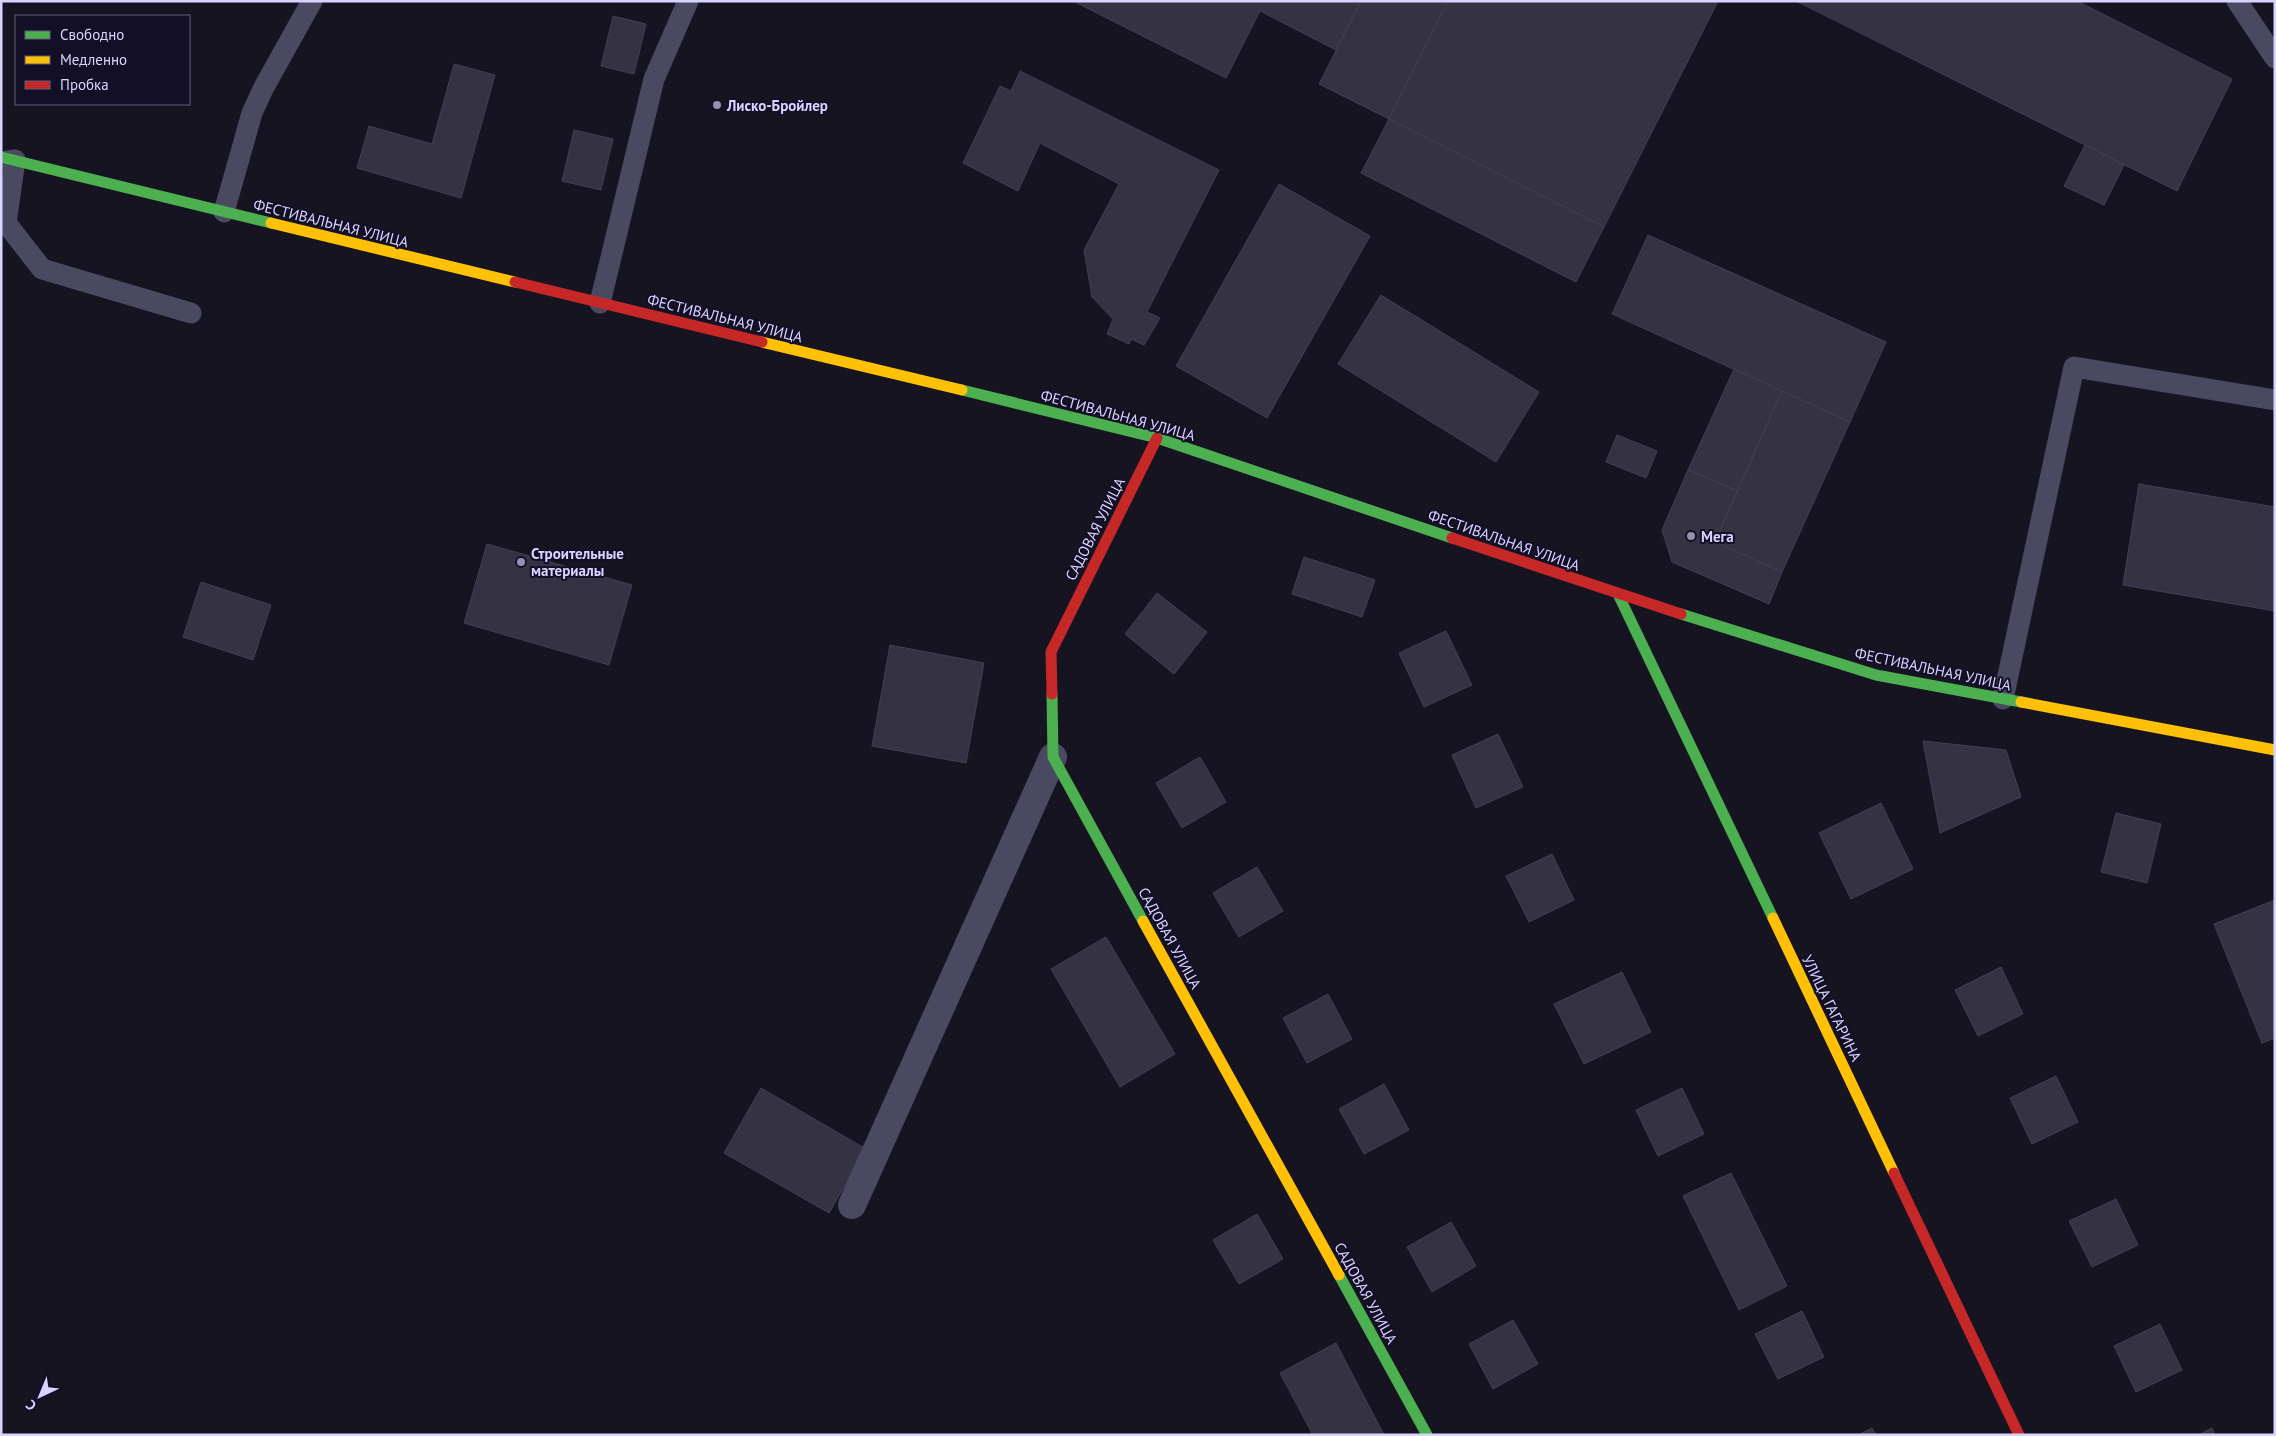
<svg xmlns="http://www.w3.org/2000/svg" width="2276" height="1436" font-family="'PT Sans',sans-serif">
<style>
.building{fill:#343243;stroke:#433f54}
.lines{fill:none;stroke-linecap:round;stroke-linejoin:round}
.lane{stroke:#4a4962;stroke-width:21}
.street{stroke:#4a4962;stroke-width:28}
.fast{stroke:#4caf50;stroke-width:11}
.slow{stroke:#ffc107;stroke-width:11}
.jam{stroke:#c62828;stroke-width:11}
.poi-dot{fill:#9591b1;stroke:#130f26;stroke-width:2}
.labels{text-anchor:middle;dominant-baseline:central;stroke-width:4;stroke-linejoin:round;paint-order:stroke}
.poi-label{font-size:15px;font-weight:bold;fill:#d9d4ff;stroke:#130f26;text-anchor:start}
.street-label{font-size:15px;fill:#d9d4ff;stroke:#130f26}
</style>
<rect width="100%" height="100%" fill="#161421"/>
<g class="building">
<path d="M1073,1H1361L1336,50L1260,11L1226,78Z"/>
<path d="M1361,1H1448L1389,119L1319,84Z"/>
<path d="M1448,1H1718L1604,227L1389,119Z"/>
<path d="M1796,1H2077L2232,79L2177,191Z"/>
<path d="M613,16L646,24L634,74L601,66Z"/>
<path d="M454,64L495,75L461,198L357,168L369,126L432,144Z"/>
<path d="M1020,71L1219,170L1147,312L1160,318L1144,345L1131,339L1129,344L1107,334L1113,319L1092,297L1084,250L1119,184L1040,143L1018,191L963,163L1000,86L1011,91Z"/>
<path d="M1389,119L1604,227L1576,282L1361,173Z"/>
<path d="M574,130L613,139L601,190L562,181Z"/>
<path d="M2085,145L2124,165L2104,205L2064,186Z"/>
<path d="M1279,184L1370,236L1267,418L1176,366Z"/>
<path d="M1648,235L1886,342L1850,422L1612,314Z"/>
<path d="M1381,295L1539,392L1496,462L1338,364Z"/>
<path d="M1734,369L1782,391L1737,491L1688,470Z"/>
<path d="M1782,391L1850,422L1782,572L1715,542Z"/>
<path d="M1617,435L1657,451L1646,478L1606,462Z"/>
<path d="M1688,470L1737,491L1715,542L1782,572L1769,604L1672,562L1662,530Z"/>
<path d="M2139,484L2275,507V611L2123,585Z"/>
<path d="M487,544L632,585L609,665L464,623Z"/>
<path d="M1304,557L1375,580L1362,617L1292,594Z"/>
<path d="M201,582L271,605L253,660L183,637Z"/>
<path d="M1157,593L1207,632L1174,674L1125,634Z"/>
<path d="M1446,631L1472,685L1424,707L1399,653Z"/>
<path d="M890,645L984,663L966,763L872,746Z"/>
<path d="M1498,734L1523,787L1476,808L1452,755Z"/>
<path d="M1923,741L2006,750L2021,797L1940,833Z"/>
<path d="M1200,757L1226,802L1182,828L1156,783Z"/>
<path d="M1881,803L1913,869L1851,899L1819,833Z"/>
<path d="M2116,813L2161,824L2147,883L2101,872Z"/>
<path d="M1552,854L1574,900L1529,922L1506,876Z"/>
<path d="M1257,867L1283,911L1239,937L1213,893Z"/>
<path d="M2275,900V1038L2262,1043L2214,924Z"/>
<path d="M1106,937L1175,1054L1120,1087L1051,969Z"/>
<path d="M2001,967L2023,1014L1978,1036L1955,990Z"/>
<path d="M1622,972L1651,1032L1584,1064L1554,1004Z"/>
<path d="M1328,994L1352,1039L1307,1063L1283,1018Z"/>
<path d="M2056,1076L2078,1122L2032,1144L2010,1098Z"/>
<path d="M1384,1084L1409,1130L1364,1154L1339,1109Z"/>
<path d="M761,1088L866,1149L829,1213L724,1153Z"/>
<path d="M1682,1088L1704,1134L1658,1156L1636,1110Z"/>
<path d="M1731,1173L1787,1286L1739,1310L1683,1196Z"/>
<path d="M2116,1199L2138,1245L2092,1267L2069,1221Z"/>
<path d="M1257,1214L1283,1259L1239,1284L1213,1240Z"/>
<path d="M1451,1222L1476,1266L1432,1292L1407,1247Z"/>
<path d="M1802,1311L1824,1357L1778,1379L1755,1334Z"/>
<path d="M1513,1320L1538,1364L1493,1389L1469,1344Z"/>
<path d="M2160,1324L2182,1370L2136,1392L2114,1346Z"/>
<path d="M1336,1343L1384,1435H1313L1280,1373Z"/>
<path d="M1872,1428L1876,1435H1858Z"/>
<path d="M2212,1428L2215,1435H2198Z"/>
</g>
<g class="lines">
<g class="lane">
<path d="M2237,1L2275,58"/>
<path d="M1,162L15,160L6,223L42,269L191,313"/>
<path d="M224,212L252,113L263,89L312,1"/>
<path d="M600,303L654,79L688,1"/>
<path d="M2003,699L2074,367L2275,400"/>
</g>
<path class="street" d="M852,1205L1053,757"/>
<g class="fast">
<path d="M1,157L271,223"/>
<path d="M962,390L1157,438L1452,538"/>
<path d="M1618,594L1773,918"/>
<path d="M1681,614L1876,675L2021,702"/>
<path d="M1052,694L1053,757L1143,921"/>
<path d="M1339,1275L1427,1435"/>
</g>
<g class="slow">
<path d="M271,223L515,282"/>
<path d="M762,342L962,390"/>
<path d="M2021,702L2275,750"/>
<path d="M1773,918L1894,1173"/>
<path d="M1143,921L1339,1275"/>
</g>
<g class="jam">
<path d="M515,282L762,342"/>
<path d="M1452,538L1681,614"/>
<path d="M1052,694L1051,652L1157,438"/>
<path d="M1894,1173L2019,1435"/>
</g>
</g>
<g class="poi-dot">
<circle cx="717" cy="105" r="5"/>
<circle cx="1691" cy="536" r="5"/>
<circle cx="521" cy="562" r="5"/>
</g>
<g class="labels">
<g class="poi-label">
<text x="727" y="105">Лиско-Бройлер</text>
<text x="1701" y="536">Мега</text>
<text x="531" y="553">Строительные<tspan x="531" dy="17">материалы</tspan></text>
</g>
<g class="street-label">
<text transform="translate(331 223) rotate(14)">ФЕСТИВАЛЬНАЯ УЛИЦА</text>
<text transform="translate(725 318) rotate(14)">ФЕСТИВАЛЬНАЯ УЛИЦА</text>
<text transform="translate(1118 415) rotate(15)">ФЕСТИВАЛЬНАЯ УЛИЦА</text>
<text transform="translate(1095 529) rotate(-63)">САДОВАЯ УЛИЦА</text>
<text transform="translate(1504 540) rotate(19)">ФЕСТИВАЛЬНАЯ УЛИЦА</text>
<text transform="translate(1933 669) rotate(12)">ФЕСТИВАЛЬНАЯ УЛИЦА</text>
<text transform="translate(1170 938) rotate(61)">САДОВАЯ УЛИЦА</text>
<text transform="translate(1832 1008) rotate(64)">УЛИЦА ГАГАРИНА</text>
<text transform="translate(1366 1293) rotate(61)">САДОВАЯ УЛИЦА</text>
</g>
</g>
<rect width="2276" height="1436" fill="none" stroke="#d9d4ff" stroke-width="5"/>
<rect x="15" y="15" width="175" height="90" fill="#130f26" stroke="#625e7d"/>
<rect x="25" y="31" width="25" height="8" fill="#4caf50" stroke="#625e7d"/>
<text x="60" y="40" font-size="15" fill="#d9d4ff">Свободно</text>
<rect x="25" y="56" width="25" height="8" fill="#ffc107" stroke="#625e7d"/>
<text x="60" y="65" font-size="15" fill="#d9d4ff">Медленно</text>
<rect x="25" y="81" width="25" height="8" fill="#c62828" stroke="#625e7d"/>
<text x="60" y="90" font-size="15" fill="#d9d4ff">Пробка</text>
<g transform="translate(40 1396) rotate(224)" stroke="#130f26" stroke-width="4" paint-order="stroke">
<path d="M0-4L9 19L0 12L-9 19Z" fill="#d9d4ff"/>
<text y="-8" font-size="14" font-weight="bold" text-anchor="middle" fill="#d9d4ff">С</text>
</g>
</svg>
